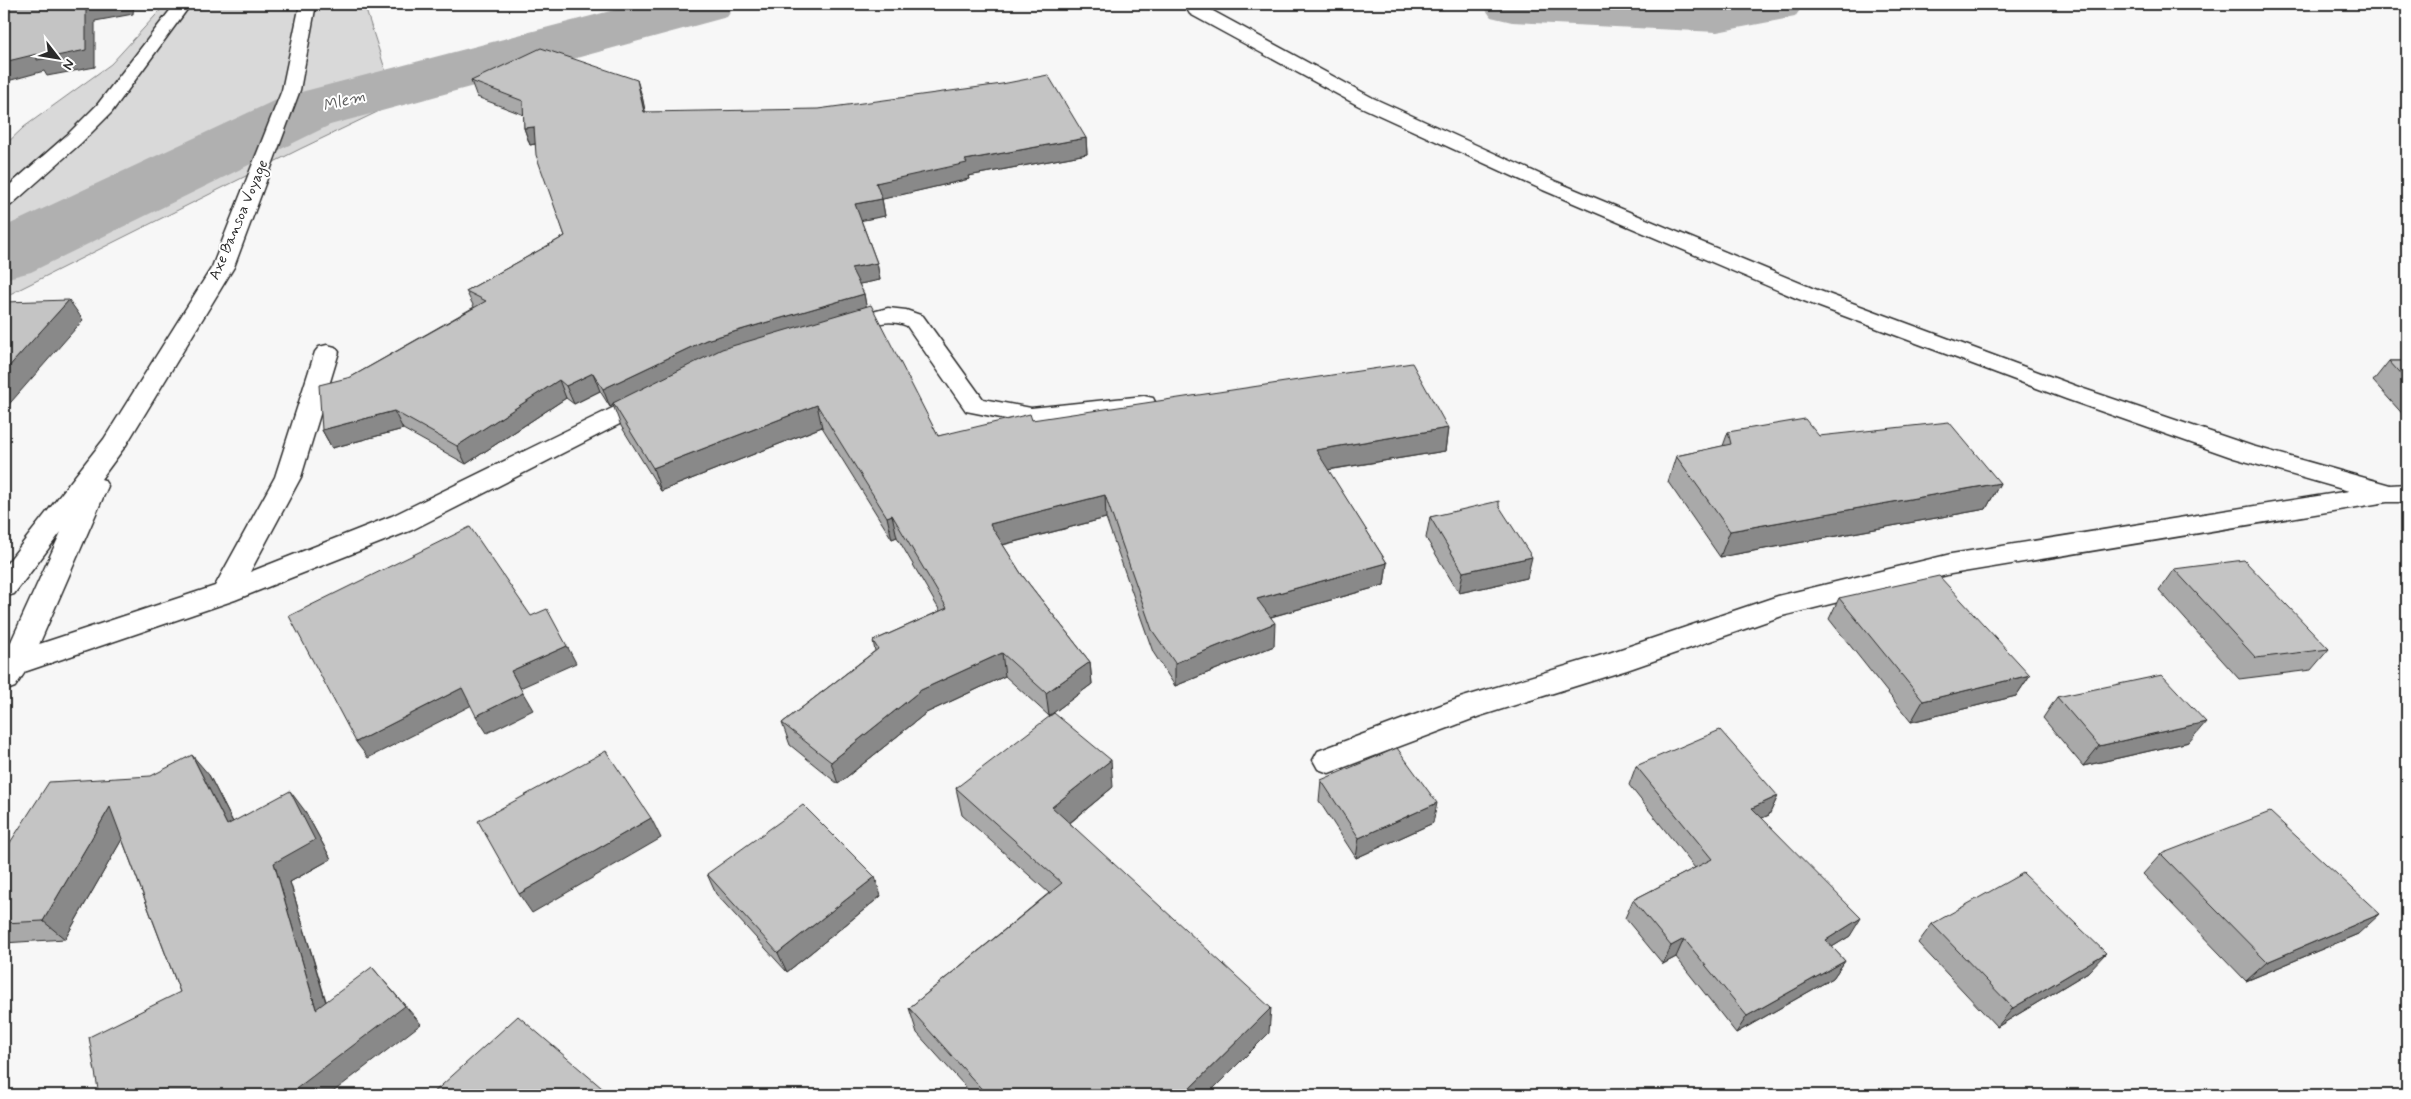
<svg xmlns="http://www.w3.org/2000/svg" width="2411" height="1099" font-family="Mynerve,sans-serif">
<style>
.green{fill:#d9d9d9;stroke:#828282}
.lines{fill:none;stroke-linecap:round;stroke-linejoin:round}
.river{fill:#b0b0b0;fill-rule:evenodd}
.minor-casing{stroke:#2b2b2b;stroke-width:3}
.highway-casing{stroke:#2b2b2b;stroke-width:3}
.minor{fill:#fff;fill-rule:evenodd}
.highway{fill:#fff;fill-rule:evenodd}
.wall{fill:#a9a9a9;stroke:#2b2b2b}
.shaded-wall{fill:#898989;stroke:#2b2b2b}
.building{fill:#c4c4c4;stroke:#2b2b2b}
.labels{text-anchor:middle;dominant-baseline:central;stroke-width:4;stroke-linejoin:round;paint-order:stroke}
.far-street-label{font-size:15px;fill:#2b2b2b;stroke:#fff}
.far-water-label{font-size:16px;font-style:italic;fill:#5a5a5a;stroke:#fff}
</style>
<rect width="100%" height="100%" fill="#f7f7f7"/>
<filter id="ink" filterUnits="userSpaceOnUse"><feTurbulence type="fractalNoise" baseFrequency=".02" numOctaves="2"/><feDisplacementMap in="SourceGraphic" scale="10" xChannelSelector="R" yChannelSelector="G"/><feConvolveMatrix kernelMatrix="1 2 1 2 8 2 1 2 1" color-interpolation-filters="sRGB"/></filter>
<g filter="url(#ink)">
<path class="green" d="M166,4H364L396,103L300,149L4,297V146L24,127L111,64Z"/>
<g class="lines">
<g class="river">
<path d="M637,4H736L727,17L330,125L31,272L4,279V227L282,97Z"/>
<path d="M1482,4H1804L1795,17L1717,32L1512,22L1491,17Z"/>
</g>
<g class="minor-casing">
<g id="minor">
<path d="M175,4H191L111,113L81,143L11,205L4,207V190L67,135L97,105Z"/>
<path d="M1184,4H1200L1373,98L1557,182L1812,288L2084,389L2252,446L2390,485L2407,484V502H2387L1951,574L1782,616L1627,670L1480,716L1329,773L1318,769L1313,760L1318,751L1460,698L1609,653L1778,596L1951,554L2349,491L2234,458L2066,399L1796,298L1543,190L1359,106L1190,14Z"/>
<path d="M888,308L906,310L923,316L983,399L1031,408L1144,396L1153,398L1156,404L1153,410L1144,412L1031,424L966,411L907,326C878,313 859,338 834,332L830,327L834,322Z"/>
<path d="M327,345L335,347L339,352L301,477L250,572L392,516L641,394L650,391L659,394L662,399L659,404L412,530L235,600L27,671L4,675V653L15,652L215,586L275,477L315,352L319,347Z"/>
</g>
</g>
<g class="highway-casing">
<path id="highway" d="M300,4H316L300,90L234,267L126,445L101,479L104,480L108,486L31,663L15,687L4,691V657L61,532L14,594L4,597V567L104,439L212,267L282,90Z"/>
</g>
<use href="#minor" class="minor"/>
<use href="#highway" class="highway"/>
</g>
<g class="wall">
<path d="M471,81L642,96L645,112L1086,138L1087,154L968,176L969,179L882,199L885,216L861,220L877,263L880,280L859,284L864,294L866,306L938,436L1032,420L1448,428L1445,451L1328,470L1387,563L1384,585L1271,617L1274,646L1175,686L1153,652L1106,518L1003,545L1022,575L1090,662L1092,684L1049,716L1005,676L926,713L838,784L790,745L782,723L875,651L873,641L940,611L897,537L892,539L822,427L661,491L621,426L613,405L610,407L600,391L574,404L566,398L466,464L403,429L332,448L322,430L351,377L474,307L466,291L565,236L535,144L530,145L524,128V115L477,97Z"/>
<path d="M2389,361H2407V419L2373,381Z"/>
<path d="M1728,432L1819,436L2000,483L1986,509L1720,557L1668,482L1676,456L1723,446Z"/>
<path d="M1499,506L1527,578L1459,593L1426,538L1430,517Z"/>
<path d="M2174,569L2329,649L2311,670L2239,679L2159,590Z"/>
<path d="M1839,598L2030,675L2016,696L1911,722L1829,619Z"/>
<path d="M2057,697L2189,742L2083,766L2043,718Z"/>
<path d="M1636,766L1778,796L1769,815L1762,818L1850,936L1832,947L1845,961L1833,978L1736,1033L1676,957L1663,964L1625,918L1633,900L1695,868L1629,785Z"/>
<path d="M209,775L233,822L305,811L331,859L290,882L326,1001L421,1024L180,992L122,839L65,939L4,943V852Z"/>
<path d="M1321,780L1433,823L1356,858L1319,801Z"/>
<path d="M1113,787L1070,823L1269,1033L1207,1095H973L917,1033L909,1008L1049,893L962,815L956,788Z"/>
<path d="M2161,854L2358,934L2246,981L2143,874Z"/>
<path d="M707,874L881,896L787,972L716,894Z"/>
<path d="M1932,924L2088,972L1997,1027L1918,943Z"/>
</g>
<g class="shaded-wall">
<path d="M93,4H134L133,14L95,21V67L47,76L44,71L4,82V62L86,5Z"/>
<path d="M637,80L642,96L649,129L644,112Z"/>
<path d="M534,127L540,143L530,145L524,128Z"/>
<path d="M1086,138L1087,154L968,176L969,179L879,200L876,183L965,160Z"/>
<path d="M882,199L885,216L859,221L855,204Z"/>
<path d="M877,263L880,280L855,285L851,268Z"/>
<path d="M864,294L867,311L613,403V405L610,407L603,389L706,340Z"/>
<path d="M69,300L83,320L4,410V372Z"/>
<path d="M593,373L600,391L574,404L566,386Z"/>
<path d="M559,380L566,398L466,464L457,446Z"/>
<path d="M817,405L822,427L661,491L653,468Z"/>
<path d="M394,411L403,429L332,448L322,430Z"/>
<path d="M1448,428L1445,451L1314,472L1316,450Z"/>
<path d="M2000,483L1986,509L1720,557L1730,531Z"/>
<path d="M1105,495L1106,518L994,547L990,524Z"/>
<path d="M892,515L897,537L892,539L887,517Z"/>
<path d="M1532,557L1527,578L1459,593L1463,572Z"/>
<path d="M1387,563L1384,585L1256,621L1257,599Z"/>
<path d="M1275,623L1274,646L1175,686V663Z"/>
<path d="M567,646L576,663L520,688L511,671Z"/>
<path d="M1002,653L1005,676L926,713L838,784L831,762L921,690Z"/>
<path d="M1090,662L1092,684L1049,716L1046,693Z"/>
<path d="M2030,675L2016,696L1911,722L1923,701Z"/>
<path d="M462,688L472,705L368,758L356,742Z"/>
<path d="M523,693L533,710L487,733L476,716Z"/>
<path d="M2206,722L2189,742L2083,766L2099,746Z"/>
<path d="M192,755L209,775L244,844L227,825Z"/>
<path d="M1111,760L1113,787L1056,834L1052,807Z"/>
<path d="M290,791L305,811L331,859L290,882L333,1026L316,1009L274,863Z"/>
<path d="M1778,796L1769,815L1742,827L1752,808Z"/>
<path d="M1437,803L1433,823L1356,858L1359,838Z"/>
<path d="M110,807L129,827L65,939L43,921Z"/>
<path d="M651,818L661,838L532,913L519,894Z"/>
<path d="M875,877L881,896L787,972L778,953Z"/>
<path d="M2380,914L2358,934L2246,981L2267,962Z"/>
<path d="M1861,918L1850,936L1814,958L1826,940Z"/>
<path d="M1684,939L1676,957L1663,964L1671,946Z"/>
<path d="M2106,953L2088,972L1997,1027L2013,1008Z"/>
<path d="M1845,961L1833,978L1736,1033L1747,1016Z"/>
<path d="M372,967L421,1024L329,1095H288Z"/>
<path d="M1271,1008L1269,1033L1207,1095H1183Z"/>
</g>
<g class="building">
<path d="M4,4H93L86,5V50L37,60V54L4,62Z"/>
<path d="M541,48L637,80L644,112L818,109L1002,84L1048,75L1086,138L965,160L967,163L876,183L882,199L855,204L877,263L851,268L864,294L706,340L603,389L593,373L566,386L559,380L457,446L394,411L322,430L319,385L351,377L486,301L466,291L565,236L536,155L534,127L524,128L523,101L471,81Z"/>
<path d="M69,300L4,372V302Z"/>
<path d="M871,305L938,436L1030,414L1032,420L1412,363L1448,428L1316,450L1387,563L1257,599L1275,623L1175,663L1152,630L1105,495L990,524L1022,575L1090,662L1046,693L1002,653L921,690L831,762L782,723L878,649L873,641L947,608L892,515L887,517L817,405L653,468L613,403L722,349Z"/>
<path d="M2389,361H2407V381Z"/>
<path d="M1805,419L1819,436L1949,422L2000,483L1730,531L1676,456L1731,444L1728,432Z"/>
<path d="M1499,501V506L1532,557L1463,572L1430,517Z"/>
<path d="M470,527L531,616L547,609L567,646L511,671L523,693L476,716L462,688L356,742L289,616Z"/>
<path d="M2244,560L2329,649L2256,658L2174,569Z"/>
<path d="M1939,576L2030,675L1923,701L1839,598Z"/>
<path d="M2162,675L2206,722L2099,746L2057,697Z"/>
<path d="M1054,713L1111,760L1052,807L1271,1008L1183,1095H987L909,1008L1062,883L956,788Z"/>
<path d="M1720,730L1778,796L1752,808L1861,918L1826,940L1845,961L1747,1016L1684,939L1671,946L1633,900L1712,859L1636,766Z"/>
<path d="M1397,748L1437,803L1359,838L1321,780Z"/>
<path d="M606,751L651,818L519,894L478,821Z"/>
<path d="M192,755L227,825L290,791L315,840L274,863L316,1009L372,967L405,1006L288,1095H99L89,1037L180,992L110,807L43,921L4,923V852L49,782L151,776Z"/>
<path d="M803,805L875,877L778,953L707,874Z"/>
<path d="M2270,812L2380,914L2267,962L2161,854Z"/>
<path d="M2023,873L2106,953L2013,1008L1932,924Z"/>
<path d="M518,1016L609,1094L608,1095H431Z"/>
</g>
</g>
<g class="labels">
<g class="far-street-label">
<text transform="translate(239 220) rotate(-67)">Axe Bansoa Voyage</text>
</g>
<g class="far-water-label">
<text transform="translate(344 101) rotate(-15)">Mlem</text>
</g>
</g>
<rect width="2411" height="1099" fill="none" stroke="#fff" stroke-width="20"/>
<rect x="10" y="10" width="2391" height="1079" fill="none" stroke="#2b2b2b" stroke-width="2" filter="url(#ink)"/>
<g transform="translate(58 58) rotate(121)" stroke="#ffffff" stroke-width="4" paint-order="stroke">
<path d="M0-4L9 19L0 12L-9 19Z" fill="#2b2b2b"/>
<text y="-8" font-size="14" font-weight="bold" text-anchor="middle" fill="#2b2b2b">N</text>
</g>
</svg>
